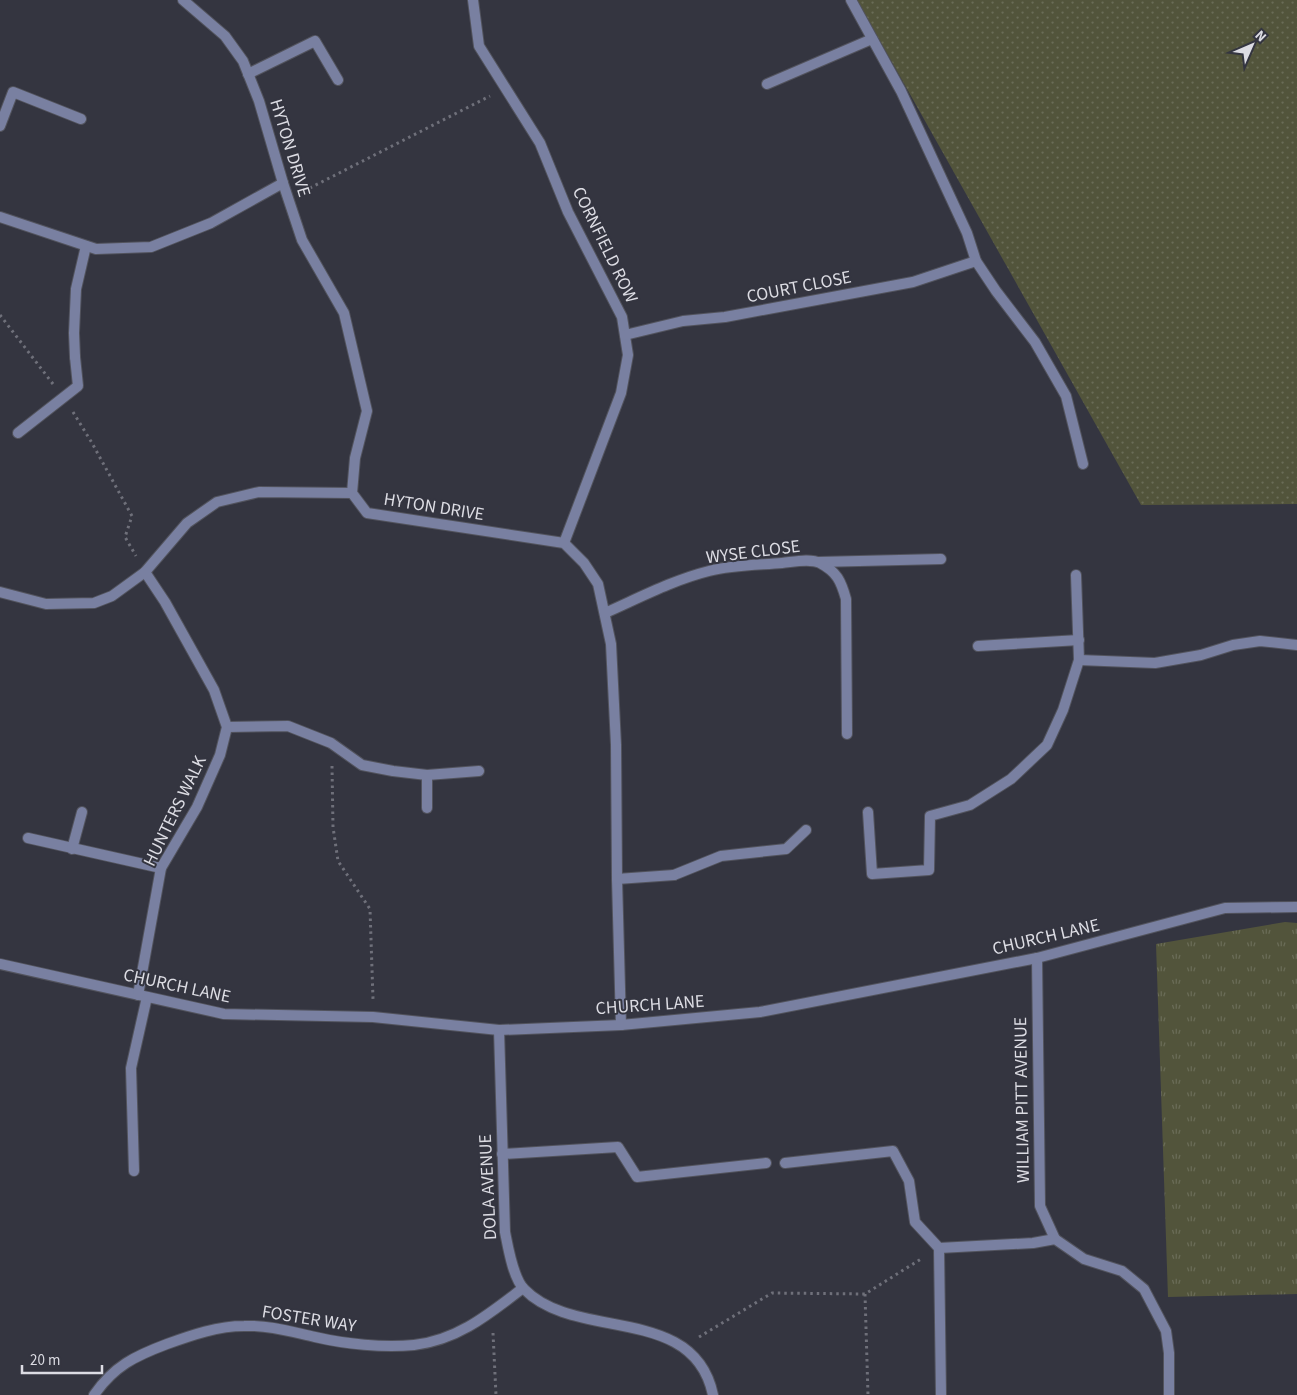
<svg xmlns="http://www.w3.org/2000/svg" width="1297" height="1395" font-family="'Source Sans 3',sans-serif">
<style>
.grass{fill:url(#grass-dots)}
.park{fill:url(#park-tufts)}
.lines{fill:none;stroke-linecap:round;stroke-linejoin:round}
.lane-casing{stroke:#52535d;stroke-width:12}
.street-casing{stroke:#52535d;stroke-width:12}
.path{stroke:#6f707a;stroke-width:3;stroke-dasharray:2.5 4;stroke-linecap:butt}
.lane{stroke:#7980a1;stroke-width:10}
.street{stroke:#7980a1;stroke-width:10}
.labels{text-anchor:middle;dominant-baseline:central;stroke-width:4;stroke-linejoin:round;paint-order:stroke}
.street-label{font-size:18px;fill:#dcdce3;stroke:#343540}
</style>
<defs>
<pattern id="grass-dots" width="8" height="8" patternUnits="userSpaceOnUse" patternTransform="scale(1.25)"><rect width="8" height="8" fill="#52543b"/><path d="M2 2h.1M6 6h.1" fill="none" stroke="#6a6c57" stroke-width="1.8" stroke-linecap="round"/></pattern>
<pattern id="park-tufts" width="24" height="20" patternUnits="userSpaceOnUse" patternTransform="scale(1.25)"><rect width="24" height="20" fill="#52543b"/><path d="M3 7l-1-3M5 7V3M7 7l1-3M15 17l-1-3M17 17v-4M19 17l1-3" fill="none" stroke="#6a6c57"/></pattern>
</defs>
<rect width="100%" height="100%" fill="#343540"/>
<path class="grass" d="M857,0H1297V504L1141,505Z"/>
<path class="park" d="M1285,922L1297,923V1294L1168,1297L1156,944Z"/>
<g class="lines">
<g class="lane-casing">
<g id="lane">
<path d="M248,74L315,41L338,80"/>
<path d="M767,84L872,39"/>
<path d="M0,126L13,92L81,119"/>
<path d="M18,433L78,386L75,357"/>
<path d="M978,646L1079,640"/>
<path d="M674,875L721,856L786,849L806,830"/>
<path d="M502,1154L618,1147L637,1177L766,1163"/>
<path d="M785,1163L893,1151L909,1181L915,1222L939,1248L941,1395"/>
<path d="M134,1171L131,1068L147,997"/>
</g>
</g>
<g class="street-casing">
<g id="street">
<path d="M183,0L225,36L243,61L259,101L283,183L302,240L344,313L367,411L355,458L352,493L367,513L564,543L584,563L598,584L611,644L616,745L617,879L621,1025"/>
<path d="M473,0L479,46L540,143L568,212L622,317L628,355L621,393L564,543"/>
<path d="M851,0L901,91L967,233L976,261L996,291L1035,342L1066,396L1083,464"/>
<path d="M0,217L96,249L151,247L211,223L283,183"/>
<path d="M625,335L683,321L725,317L913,282L976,261"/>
<path d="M75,357L74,333L76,289L86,246"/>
<path d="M818,562L941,559"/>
<path d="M0,592L46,604L94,603L112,596L145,572L187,523L217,502L259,492L352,493"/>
<path d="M605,613C639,598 673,580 709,571C732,565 758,565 782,563C793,562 810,558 820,563C837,572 841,581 846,599L847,734"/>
<path d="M1079,660L1155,663L1201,655L1233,645L1260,641L1297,645"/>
<path d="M227,727L288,726L331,743L362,765L393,771L427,775L479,771"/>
<path d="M427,808V775"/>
<path d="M868,812L872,874L929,870L930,816L970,805L1011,779L1047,745L1063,710L1079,660L1076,575"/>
<path d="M28,838L161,868"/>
<path d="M72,849L82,812"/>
<path d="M617,879L674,875"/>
<path d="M1037,958L1040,1206L1055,1239"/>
<path d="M0,964L224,1014L373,1017L499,1030L621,1025L760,1012L1037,958L1225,908L1297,907"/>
<path d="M138,995L161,868L197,807L220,755L227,727L214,690L165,602L145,572"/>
<path d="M499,1030L505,1232C508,1247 513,1278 524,1289C575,1342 694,1303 713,1395"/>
<path d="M939,1248L1033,1243L1055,1239L1084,1259L1122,1271L1144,1289L1166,1331L1169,1353V1395"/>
<path d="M94,1395C114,1366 135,1356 167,1344C192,1335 218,1326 244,1326C269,1325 292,1332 315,1337C345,1344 383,1348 414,1345C458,1340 489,1314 523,1288"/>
</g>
</g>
<g class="path">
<path d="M304,191L490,96"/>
<path d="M0,315L53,384"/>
<path d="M73,412L92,443L132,516L125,537L136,556"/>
<path d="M332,766L333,827L338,861L370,909L373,999"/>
<path d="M865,1294L868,1395"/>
<path d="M493,1333L496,1395"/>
<path d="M699,1337L772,1293L865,1294L921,1259"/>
</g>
<use href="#lane" class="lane"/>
<use href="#street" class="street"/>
</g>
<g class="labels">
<g class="street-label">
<text transform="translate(290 148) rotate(73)">HYTON DRIVE</text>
<text transform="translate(605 245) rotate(64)">CORNFIELD ROW</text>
<text transform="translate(799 287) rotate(-11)">COURT CLOSE</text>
<text transform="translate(434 507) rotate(9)">HYTON DRIVE</text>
<text transform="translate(753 552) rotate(-7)">WYSE CLOSE</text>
<text transform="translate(175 811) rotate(-64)">HUNTERS WALK</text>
<text transform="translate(1046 937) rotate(-13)">CHURCH LANE</text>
<text transform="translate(177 986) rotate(12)">CHURCH LANE</text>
<text transform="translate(650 1005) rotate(-4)">CHURCH LANE</text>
<text transform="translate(1022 1100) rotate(-91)">WILLIAM PITT AVENUE</text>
<text transform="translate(488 1187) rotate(-93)">DOLA AVENUE</text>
<text transform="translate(309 1319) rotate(9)">FOSTER WAY</text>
</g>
</g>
<g transform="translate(1252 45) rotate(45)" stroke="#343540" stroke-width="4" paint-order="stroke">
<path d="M0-4L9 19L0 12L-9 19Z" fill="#dcdce3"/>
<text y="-8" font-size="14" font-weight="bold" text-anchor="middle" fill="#dcdce3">N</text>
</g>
<path d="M22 1365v8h80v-8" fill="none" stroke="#dcdce3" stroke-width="2.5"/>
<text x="30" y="1365" font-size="15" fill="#dcdce3" stroke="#343540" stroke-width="4" paint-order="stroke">20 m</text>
</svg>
